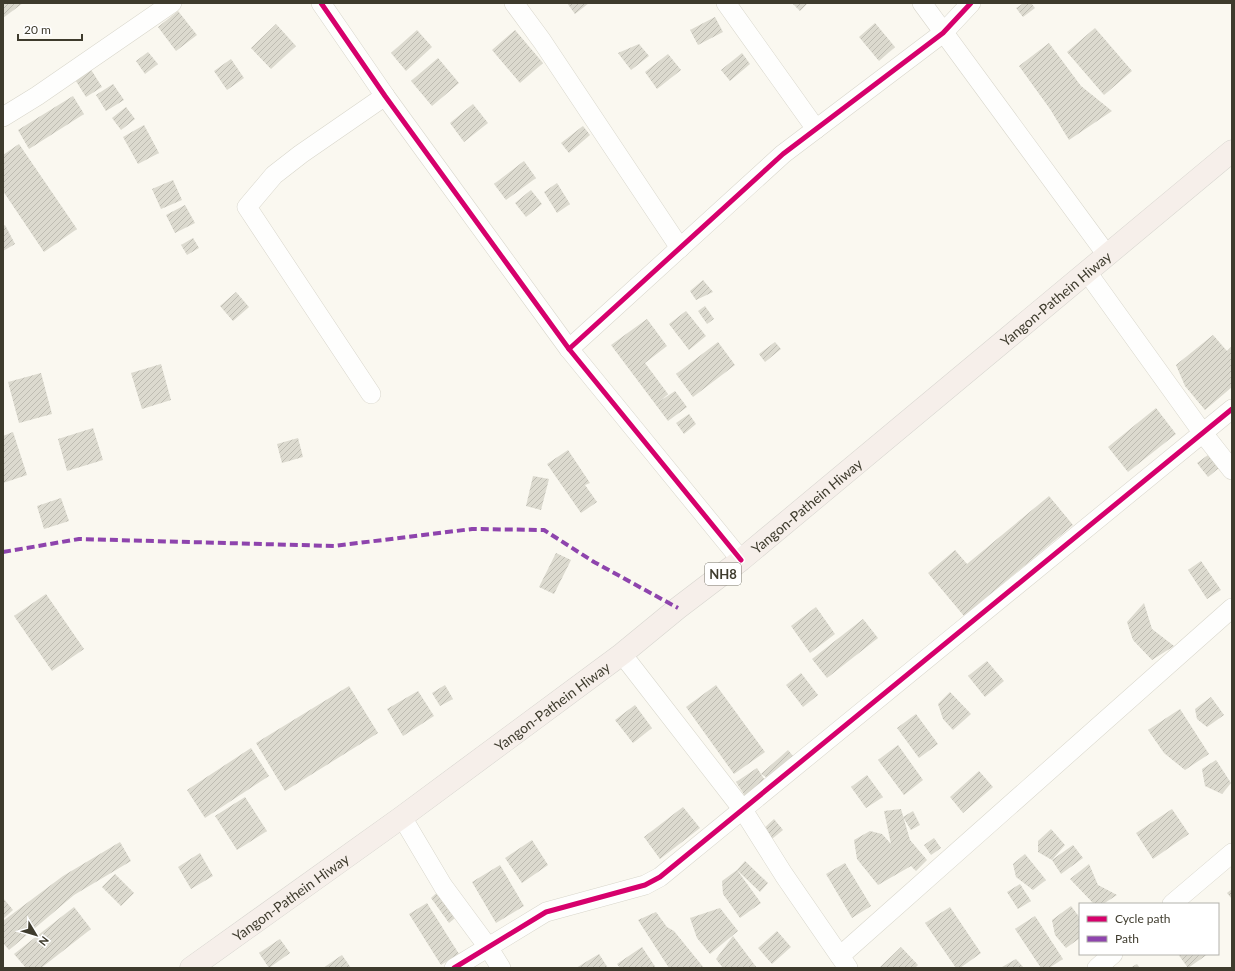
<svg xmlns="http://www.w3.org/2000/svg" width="1235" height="971" font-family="Lato,sans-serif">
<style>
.building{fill:url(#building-hatch)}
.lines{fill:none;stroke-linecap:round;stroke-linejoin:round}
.street-casing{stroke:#d8d6cb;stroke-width:20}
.highway-casing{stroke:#d7d5cf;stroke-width:23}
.street{stroke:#fefefd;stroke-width:19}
.highway{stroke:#f6efea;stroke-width:22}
.quiet{stroke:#8e44ad;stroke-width:4;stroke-dasharray:8 4;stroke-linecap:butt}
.cycleway-casing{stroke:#fff;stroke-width:8}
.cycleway{stroke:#d6006c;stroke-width:5}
.labels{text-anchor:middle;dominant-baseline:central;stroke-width:4;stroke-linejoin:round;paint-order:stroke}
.shield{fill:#fff;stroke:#78766c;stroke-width:1}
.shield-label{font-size:13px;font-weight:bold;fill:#3e3b2d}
.street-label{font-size:14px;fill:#3e3b2d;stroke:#fff}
</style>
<defs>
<pattern id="building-hatch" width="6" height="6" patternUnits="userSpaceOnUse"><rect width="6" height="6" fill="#dcdacf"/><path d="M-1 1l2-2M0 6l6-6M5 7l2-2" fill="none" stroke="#bebcb2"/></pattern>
</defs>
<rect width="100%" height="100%" fill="#faf8f0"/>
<g class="building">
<path d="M3,3H23L3,18Z"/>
<path d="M567,3H589L575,14Z"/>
<path d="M794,3H808L800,11L793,4Z"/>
<path d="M1024,3H1031L1035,8L1023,17L1016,8Z"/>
<path d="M178,11L197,35L176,51L158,27Z"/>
<path d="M715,17L723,32L698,45L690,30Z"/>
<path d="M875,23L895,47L879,61L859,37Z"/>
<path d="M276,24L296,46L271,69L251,48Z"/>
<path d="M1095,28L1132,71L1104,95L1067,52Z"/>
<path d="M417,30L432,47L406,71L391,53Z"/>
<path d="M515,30L543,63L520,83L492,50Z"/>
<path d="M1049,43L1081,86L1112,111L1069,140L1050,109L1019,66Z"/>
<path d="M639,44L649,56L631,70L618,53Z"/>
<path d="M148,52L158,64L145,74L136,61Z"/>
<path d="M742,53L750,64L730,81L721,70Z"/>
<path d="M668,54L681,70L657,89L645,72Z"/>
<path d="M438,58L459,83L432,106L411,81Z"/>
<path d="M231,59L244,78L227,90L214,71Z"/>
<path d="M90,68L102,87L86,97L74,78Z"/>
<path d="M113,84L124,100L106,111L96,95Z"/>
<path d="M73,96L84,114L29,149L18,130Z"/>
<path d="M473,104L488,123L464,142L450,123Z"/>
<path d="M126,107L135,119L121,130L112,118Z"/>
<path d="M144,125L159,153L138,164L123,137Z"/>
<path d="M583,126L590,135L569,153L561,143Z"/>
<path d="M19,144L77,229L44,252L3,191V155Z"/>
<path d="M524,161L536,178L506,200L494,184Z"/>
<path d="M173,180L182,200L161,209L152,189Z"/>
<path d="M557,183L570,204L557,213L544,192Z"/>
<path d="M531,190L542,204L526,217L515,203Z"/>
<path d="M185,205L195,223L175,233L166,215Z"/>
<path d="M5,225L15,244L3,251V226Z"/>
<path d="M193,238L199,248L187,255L181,245Z"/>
<path d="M703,280L713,292L696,300L690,291Z"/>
<path d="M236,292L249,307L233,321L220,306Z"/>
<path d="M705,306L714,319L707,324L698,311Z"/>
<path d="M686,311L706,336L689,350L669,324Z"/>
<path d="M647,319L667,346L645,363L668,394L660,401L675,391L687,407L668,421L611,345Z"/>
<path d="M1213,335L1227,351L1232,346V387L1205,410L1185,386L1176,365Z"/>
<path d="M718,342L735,365L693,397L676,374Z"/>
<path d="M775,342L781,349L765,362L759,354Z"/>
<path d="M161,364L171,400L142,409L131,373Z"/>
<path d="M41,373L52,414L19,423L8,382Z"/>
<path d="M1156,408L1176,434L1128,472L1108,447Z"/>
<path d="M689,414L696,424L684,434L676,423Z"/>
<path d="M93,428L103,460L67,471L58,439Z"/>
<path d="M13,432L27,475L3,483V436Z"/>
<path d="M298,438L303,457L282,463L277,444Z"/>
<path d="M568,450L590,483L585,485L597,502L581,513L547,464Z"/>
<path d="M1208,455L1219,468L1208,477L1197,463Z"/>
<path d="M533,476L549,479L541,510L526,506Z"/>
<path d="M1049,496L1073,525L964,616L928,573L955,550L967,564Z"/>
<path d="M61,498L69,521L44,529L37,506Z"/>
<path d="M556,553L571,560L554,594L539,587Z"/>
<path d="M1201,561L1221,590L1207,599L1188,570Z"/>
<path d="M46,594L84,649L52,671L14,616Z"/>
<path d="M1144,603L1152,629L1174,646L1152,660L1133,640L1127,622Z"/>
<path d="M816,607L835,634L810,653L791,626Z"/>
<path d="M863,619L878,638L827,678L812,659Z"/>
<path d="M987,661L1004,681L985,697L968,676Z"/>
<path d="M801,673L818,695L803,707L786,685Z"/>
<path d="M445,685L453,699L440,706L432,693Z"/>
<path d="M716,685L765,752L734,774L686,707Z"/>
<path d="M349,686L378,733L285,791L256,743Z"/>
<path d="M418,691L434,716L403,736L387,709Z"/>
<path d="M950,692L971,714L953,730L943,719L938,704Z"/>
<path d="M1211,697L1224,715L1207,727L1197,719L1195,709Z"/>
<path d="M635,705L652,728L633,743L615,720Z"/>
<path d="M1180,709L1209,754L1185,770L1164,753L1148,730Z"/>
<path d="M916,714L938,744L919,758L897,728Z"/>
<path d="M898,745L923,780L904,795L878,760Z"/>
<path d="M251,748L269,776L205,818L187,790Z"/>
<path d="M788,750L798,762L774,782L761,774Z"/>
<path d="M1216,760L1231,783L1222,794L1205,786L1202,769Z"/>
<path d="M757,768L768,785L747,799L736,782Z"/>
<path d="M979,771L993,787L963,813L950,797Z"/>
<path d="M867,775L883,797L866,808L851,787Z"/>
<path d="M245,797L267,831L237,850L215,816Z"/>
<path d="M683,807L700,828L660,859L644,837Z"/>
<path d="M901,809L910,840L927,860L916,871L911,866L878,885L857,859L854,840L870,831L882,834L891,844L884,811Z"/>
<path d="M1172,809L1189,834L1153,859L1136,833Z"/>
<path d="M913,811L920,825L911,830L903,817Z"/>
<path d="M774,819L783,830L767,843L762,830Z"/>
<path d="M1051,829L1065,845L1052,860L1038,852V841Z"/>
<path d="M934,838L941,848L931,855L924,845Z"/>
<path d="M532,840L548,865L522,883L505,858Z"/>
<path d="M120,842L131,861L74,895L9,950L3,943V921L63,876Z"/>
<path d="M1073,845L1083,858L1061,874L1052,860Z"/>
<path d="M200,853L213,876L191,889L178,867Z"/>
<path d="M1025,854L1046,880L1033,890L1016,877L1013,864Z"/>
<path d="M745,861L768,883L760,892L737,870L761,903L740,918L723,894L722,881L737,870Z"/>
<path d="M845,863L871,906L852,918L826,874Z"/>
<path d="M1089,864L1098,885L1117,895L1103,904H1094L1070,879Z"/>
<path d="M500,865L524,906L496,923L472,882Z"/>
<path d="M115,874L134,893L121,906L102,887Z"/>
<path d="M1020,884L1031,901L1018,909L1007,892Z"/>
<path d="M441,889L460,914L449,923L431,898Z"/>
<path d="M1232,889V899L1227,893Z"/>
<path d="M3,898L13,910L3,919Z"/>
<path d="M427,903L459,954L441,965L409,914Z"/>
<path d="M1071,906L1080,918V938L1066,948L1055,935L1052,920Z"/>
<path d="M74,907L91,929L41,968H26L14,954Z"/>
<path d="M950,907L981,953L960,968H956L925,923Z"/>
<path d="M720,908L738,931L710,954L697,938L690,918Z"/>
<path d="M656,912L667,927L674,931L704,968H669L638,920Z"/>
<path d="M1035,916L1063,959L1049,968H1041L1015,929Z"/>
<path d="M777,931L791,947L772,964L758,948Z"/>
<path d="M733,936L757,968H723L716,959Z"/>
<path d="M280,939L290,953L269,968L259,953Z"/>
<path d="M642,947L656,968H620L617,964Z"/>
<path d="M901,947L918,965L915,968H881L880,967Z"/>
<path d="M599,954L608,968H576Z"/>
<path d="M1178,954H1208L1188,968Z"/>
<path d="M342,955L351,968H323Z"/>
<path d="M1016,959L1024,968H1003L1002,967Z"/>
<path d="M1137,964L1140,968H1130Z"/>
</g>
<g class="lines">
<g class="street-casing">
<g id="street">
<path d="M321,3L385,96L569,349L741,560"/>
<path d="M514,3L542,41L680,248"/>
<path d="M726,3L816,129"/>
<path d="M922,3L1107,255"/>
<path d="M3,117L37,96L172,3"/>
<path d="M1087,272L1202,432L1232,470"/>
<path d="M569,349L783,154L943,33L971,3"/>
<path d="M371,394L247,207L274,175L301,154L385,96"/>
<path d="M622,654L743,810L784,875L848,968"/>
<path d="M402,817L443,886L488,947L501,968"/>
<path d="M1172,904L1232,853"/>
<path d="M840,956L1232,608"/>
<path d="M454,968L546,912L645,885L660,877L1232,409"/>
<path d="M1097,968L1113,954"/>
</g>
</g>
<g class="highway-casing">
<g id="highway">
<path id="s1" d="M191,968L402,817L622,654L678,608L741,560L1232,151"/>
</g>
</g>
<use href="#street" class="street"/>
<use href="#highway" class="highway"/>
<path class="quiet" d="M3,552L79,539L334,546L472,529L544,530L594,562L678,608"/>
<g class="cycleway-casing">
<g id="cycleway">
<path d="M321,3L385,96L569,349L741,560"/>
<path d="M569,349L783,154L943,33L971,3"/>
<path d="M454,968L546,912L645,885L660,877L1232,409"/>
</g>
</g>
<use href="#cycleway" class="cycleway"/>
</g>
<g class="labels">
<rect class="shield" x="705" y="563" width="36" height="22" rx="3"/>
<g class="shield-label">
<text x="723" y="574">NH8</text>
</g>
<g class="street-label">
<text stroke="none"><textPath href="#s1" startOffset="1094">Yangon-Pathein Hiway</textPath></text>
<text stroke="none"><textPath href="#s1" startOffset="770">Yangon-Pathein Hiway</textPath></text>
<text stroke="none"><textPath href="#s1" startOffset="446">Yangon-Pathein Hiway</textPath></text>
<text stroke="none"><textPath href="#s1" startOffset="122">Yangon-Pathein Hiway</textPath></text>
</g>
</g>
<rect width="1235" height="971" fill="none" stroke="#3e3b2d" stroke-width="8"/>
<rect x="1079" y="903" width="140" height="52" fill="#ffffff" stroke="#b2b1ab"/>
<rect x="1087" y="916" width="20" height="6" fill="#d6006c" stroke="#b2b1ab"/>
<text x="1115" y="923" font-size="12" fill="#3e3b2d">Cycle path</text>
<rect x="1087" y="936" width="20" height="6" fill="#8e44ad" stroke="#b2b1ab"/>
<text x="1115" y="943" font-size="12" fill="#3e3b2d">Path</text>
<g transform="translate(36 935) rotate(128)" stroke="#ffffff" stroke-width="3" paint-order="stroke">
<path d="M0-3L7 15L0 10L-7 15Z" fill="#3e3b2d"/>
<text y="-6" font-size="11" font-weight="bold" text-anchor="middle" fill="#3e3b2d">N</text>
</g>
<path d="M18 34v6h64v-6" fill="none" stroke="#3e3b2d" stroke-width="2"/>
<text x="24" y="34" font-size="12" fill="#3e3b2d" stroke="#ffffff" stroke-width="3" paint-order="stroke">20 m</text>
</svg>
